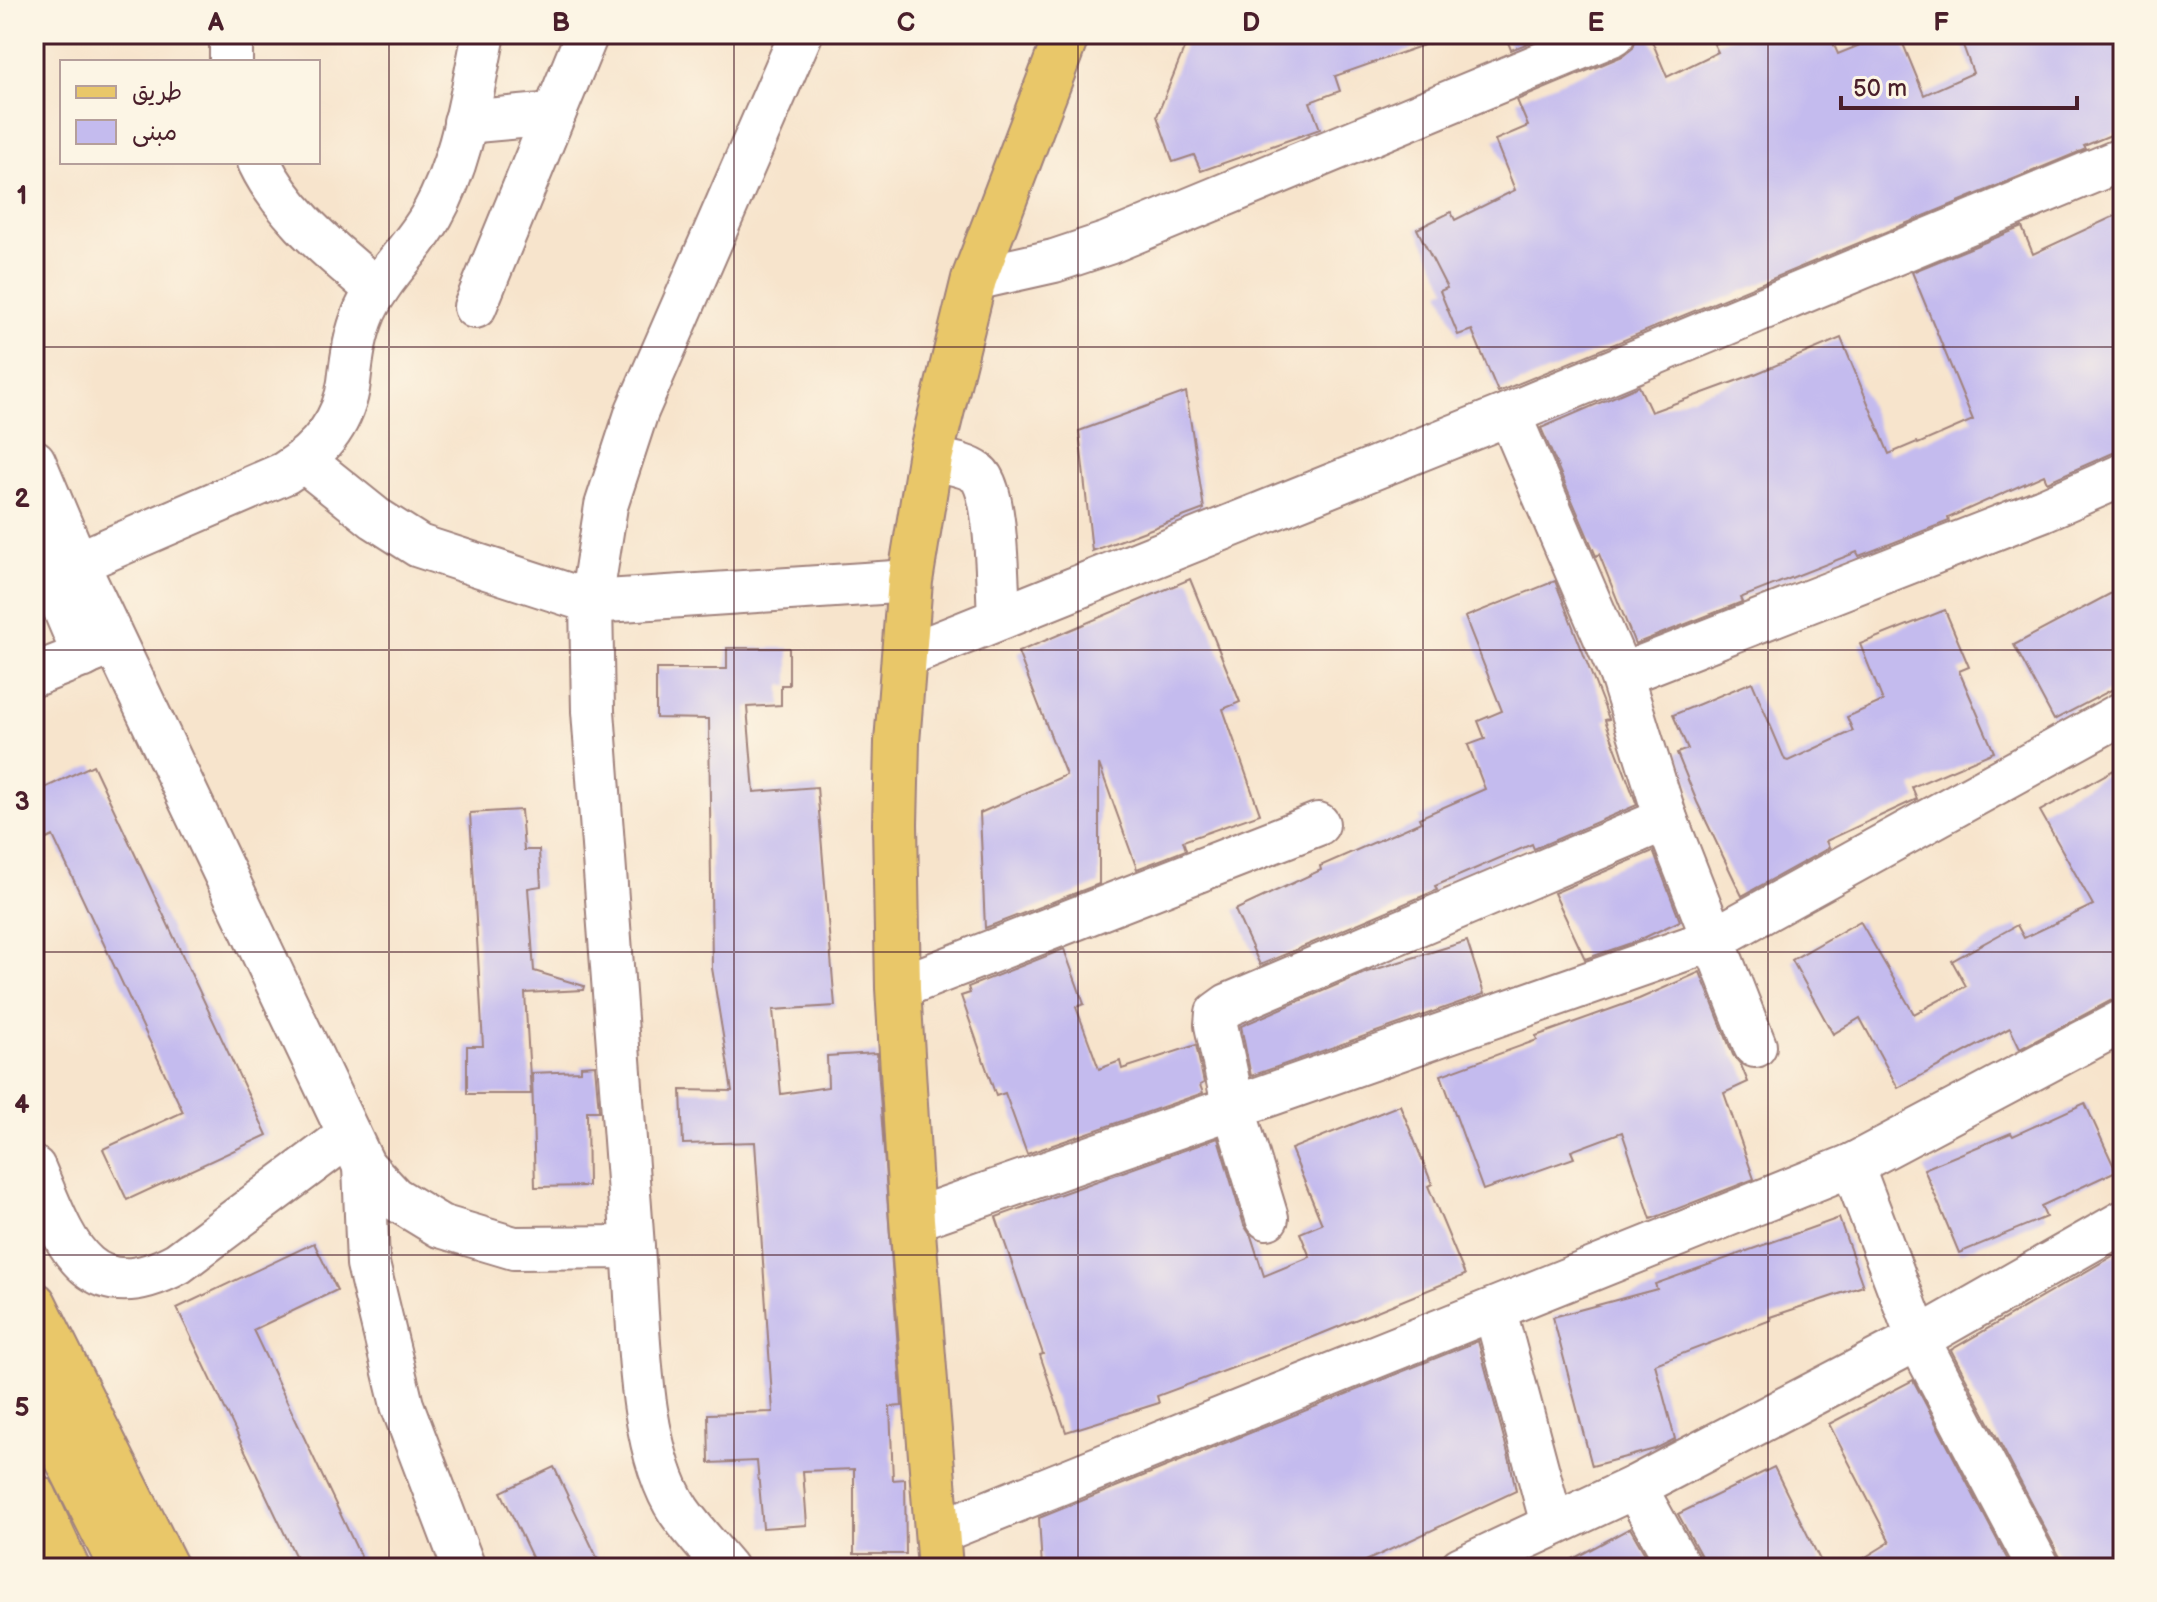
<svg xmlns="http://www.w3.org/2000/svg" width="2157" height="1602" font-family="'Balsamiq Sans','Playpen Sans Arabic',sans-serif">
<style>
.building{fill:#c4bbee}
.lines{fill:none;stroke-linecap:round;stroke-linejoin:round}
.minor-casing{stroke:#a0827c;stroke-width:46}
.major-casing{stroke:#a0827c;stroke-width:48}
.highway-casing{stroke:#a0827c;stroke-width:48}
.minor{stroke:#fff;stroke-width:42}
.major{stroke:#e9c769;stroke-width:44}
.highway{stroke:#e9c769;stroke-width:44}
.grid{fill:none;stroke:#4a1f2b;stroke-width:2;stroke-opacity:0.55}
.neatline{fill:none;stroke:#4a1f2b;stroke-width:3}
.grid-label{font-size:26px;text-anchor:middle;font-weight:bold;fill:#4a1f2b}
</style>
<rect width="100%" height="100%" fill="#fcf5e5"/>
<filter id="ink" filterUnits="userSpaceOnUse"><feTurbulence type="fractalNoise" baseFrequency=".0125" numOctaves="2"/><feDisplacementMap in="SourceGraphic" scale="16" xChannelSelector="R" yChannelSelector="G"/><feConvolveMatrix kernelMatrix="1 2 1 2 8 2 1 2 1" color-interpolation-filters="sRGB"/></filter>
<filter id="wash" filterUnits="userSpaceOnUse"><feTurbulence type="fractalNoise" baseFrequency=".006" numOctaves="4" result="noise"/><feDisplacementMap in="SourceGraphic" scale="32" xChannelSelector="R" yChannelSelector="G"/><feGaussianBlur stdDeviation="1.8" result="paint"/><feColorMatrix in="noise" values="0 0 0 0 0 0 0 0 0 0 0 0 0 0 0 0 0 1.4 0 .05"/><feComposite in="paint" operator="in"/></filter>
<g filter="url(#wash)">
<rect width="100%" height="100%" fill="#f7e4cc"/>
<g id="blocks">
<g class="building">
<path d="M1190,34H1444V38L1335,76L1340,91L1310,102L1320,129L1201,171L1194,155L1173,162L1157,116Z"/>
<path d="M1505,34H1551L1511,50Z"/>
<path d="M1637,34H1649L1667,77L1718,52L1714,44L1740,34H1829L1838,54L1887,34H1899L1924,95L1973,73L1959,34H2123V130L2084,146L2086,149L1498,392L1472,330L1458,335L1440,291L1447,288L1417,229L1451,212L1455,220L1515,190L1495,140L1528,126L1517,100L1623,56L1633,48Z"/>
<path d="M2123,212V451L2113,453L2047,482L2044,475L1948,518L1949,521L1859,556L1857,552L1740,598L1742,602L1635,644L1599,554L1596,556L1541,428L1639,386L1651,412L1755,374L1841,338L1889,454L1917,442L1918,444L1973,420L1912,272L2022,227L2033,254Z"/>
<path d="M1186,392L1204,509L1092,551L1079,431Z"/>
<path d="M1190,579L1240,702L1223,709L1260,814L1183,841L1186,850L1137,869L1099,764V884L985,928L980,813L1066,775L1018,652Z"/>
<path d="M1555,581L1609,719L1605,720L1637,805L1534,849L1532,844L1435,886L1437,890L1260,965L1235,910L1321,870L1320,866L1421,822L1419,818L1485,789L1468,745L1485,739L1478,721L1502,711L1465,617Z"/>
<path d="M2123,587V684L2054,720L2014,645Z"/>
<path d="M1945,610L1969,667L1959,671L1994,752L1912,787L1917,799L1826,841L1829,848L1742,896L1697,802L1677,753L1688,749L1673,715L1752,682L1785,760L1788,761L1853,731L1847,717L1883,701L1860,644Z"/>
<path d="M727,648H789V685H781V705L747,707L754,792L817,787L835,1006L773,1010L781,1094L828,1087L827,1056L877,1053L902,1406L890,1407L893,1480L905,1479L906,1554H854V1469L803,1471L807,1525L763,1528L757,1461L709,1463L708,1414L773,1412L755,1142L683,1144L681,1090L732,1091L712,968L709,719L656,718V669H727Z"/>
<path d="M93,765L267,1135L127,1200L103,1149L183,1112L53,836L34,845V793Z"/>
<path d="M2123,765V997L2112,1000L2020,1049L2010,1028L1898,1088L1860,1018L1833,1034L1792,960L1860,921L1914,1014L1966,986L1952,961L2017,925L2024,938L2093,905L2040,811Z"/>
<path d="M521,810L524,850H539L541,886L528,888L534,971L584,986L583,990L525,993L531,1094H467V1046H483L470,813Z"/>
<path d="M1653,851L1680,921L1637,941L1585,959L1554,893Z"/>
<path d="M1467,941L1484,994L1251,1076L1241,1026L1367,972Z"/>
<path d="M1064,949L1084,1004L1076,1007L1099,1069L1120,1061L1122,1069L1196,1045L1204,1083L1200,1085L1203,1093L1027,1154L1005,1093L996,1096L961,996L970,993L968,987Z"/>
<path d="M1700,972L1733,1055L1741,1065L1748,1082L1724,1093L1754,1179L1651,1219L1622,1132L1571,1151L1574,1158L1483,1190L1441,1075L1537,1040L1536,1036L1639,999Z"/>
<path d="M595,1065L599,1111H587L588,1186L535,1187L532,1073L581,1071V1066Z"/>
<path d="M2085,1103L2116,1171L2041,1206L2046,1217L1959,1253L1924,1169L2011,1133L2013,1136Z"/>
<path d="M1400,1105L1432,1184L1428,1186L1465,1275L1294,1345L1157,1396L1159,1403L1066,1432L1040,1355L1043,1354L996,1217L1218,1138L1244,1225L1251,1236L1264,1276L1310,1257L1300,1233L1322,1224L1291,1149Z"/>
<path d="M1839,1218L1863,1286L1770,1317L1771,1320L1655,1364L1675,1439L1655,1449L1592,1466L1553,1317L1657,1289L1655,1284Z"/>
<path d="M314,1243L337,1290L253,1330L366,1568H301L177,1308Z"/>
<path d="M2123,1250V1553L2098,1568H2063L2060,1557L1951,1350Z"/>
<path d="M1478,1341L1510,1461L1516,1491L1351,1568H1042L1039,1518Z"/>
<path d="M1913,1380L2012,1568H1848L1890,1542L1829,1424Z"/>
<path d="M554,1467L602,1568H537L501,1492Z"/>
<path d="M1774,1467L1824,1568H1704L1701,1556L1678,1514Z"/>
<path d="M1630,1528L1653,1568H1556Z"/>
</g>
</g>
</g>
<g filter="url(#ink)">
<use href="#blocks" fill-opacity="0" stroke="#a0827c" stroke-width="2"/>
<g class="lines">
<g class="minor-casing">
<g id="minor">
<path d="M231,34V62"/>
<path d="M465,122L554,114"/>
<path d="M259,162C285,216 333,252 377,290"/>
<path d="M974,279L1054,261L1108,243L1614,34"/>
<path d="M475,307L587,34"/>
<path d="M1509,414L1621,675L1666,819L1755,1046"/>
<path d="M930,458C944,462 965,464 977,473C998,488 997,589 999,617"/>
<path d="M34,461L77,563L364,1166L394,1198L440,1226L514,1248L633,1247C639,1322 637,1448 679,1511C693,1531 711,1550 726,1568"/>
<path d="M304,461L375,518L419,546L591,602L910,581"/>
<path d="M34,537L84,656"/>
<path d="M77,563L285,473C318,452 344,423 349,382C352,356 355,334 365,311C382,275 413,249 432,215C463,160 471,95 484,34"/>
<path d="M904,657L1509,414L2123,159"/>
<path d="M34,675L107,646"/>
<path d="M1621,675L2043,510L2123,475"/>
<path d="M898,988L1318,824"/>
<path d="M1852,1165L1918,1339L2039,1568"/>
<path d="M364,1166L368,1264L402,1405L464,1568"/>
<path d="M34,1168C64,1239 85,1313 178,1263L349,1135"/>
<path d="M1267,1218L1234,1109L1216,1025L1217,1013L1228,1005L1666,819"/>
<path d="M912,1220L1712,940L2123,713"/>
<path d="M633,1247L593,711L591,602L606,506L637,411L801,34"/>
<path d="M1495,1311L1552,1524"/>
<path d="M1635,1487L1680,1568"/>
<path d="M939,1532L1852,1165L2123,1021"/>
<path d="M1461,1568L1635,1487L1918,1339L2123,1222"/>
</g>
</g>
<g class="major-casing">
<path id="major" d="M940,1568L912,1220L898,988L895,824L897,742L910,581L930,458L974,279L1067,34"/>
</g>
<g class="highway-casing">
<g id="highway">
<path d="M34,1304L166,1568"/>
<path d="M34,1393L122,1568"/>
<path d="M34,1496L67,1568"/>
</g>
</g>
<use href="#minor" class="minor"/>
<use href="#major" class="major"/>
<use href="#highway" class="highway"/>
</g>
</g>
<path class="grid" d="M389,34V1568M734,34V1568M1078,34V1568M1423,34V1568M1768,34V1568M34,347H2123M34,650H2123M34,952H2123M34,1255H2123"/>
<rect width="2157" height="1602" fill="none" stroke="#fcf5e5" stroke-width="88"/>
<rect x="60" y="60" width="260" height="104" fill="#fcf5e5" stroke="#b59f9b" stroke-width="2"/>
<rect x="76" y="86" width="40" height="12" fill="#e9c769" stroke="#b59f9b" stroke-width="2"/>
<text x="132" y="100" font-size="24" fill="#4a1f2b">طريق</text>
<rect x="76" y="120" width="40" height="24" fill="#c4bbee" stroke="#b59f9b" stroke-width="2"/>
<text x="132" y="140" font-size="24" fill="#4a1f2b">مبنى</text>
<path d="M1841 96v12h236v-12" fill="none" stroke="#4a1f2b" stroke-width="4"/>
<text x="1853" y="96" font-size="24" fill="#4a1f2b" stroke="#fcf5e5" stroke-width="6" paint-order="stroke">50 m</text>
<rect x="44" y="44" width="2069" height="1514" class="neatline"/>
<g class="grid-label">
<text x="216" y="31">A</text>
<text x="561" y="31">B</text>
<text x="906" y="31">C</text>
<text x="1251" y="31">D</text>
<text x="1596" y="31">E</text>
<text x="1941" y="31">F</text>
<text x="22" y="204">1</text>
<text x="22" y="507">2</text>
<text x="22" y="810">3</text>
<text x="22" y="1113">4</text>
<text x="22" y="1416">5</text>
</g>
</svg>
